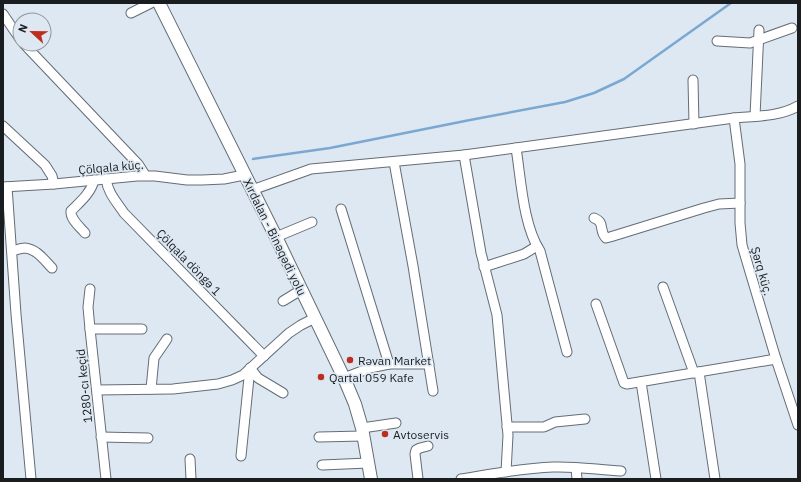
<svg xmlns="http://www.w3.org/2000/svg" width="801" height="482" font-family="'IBM Plex Sans',sans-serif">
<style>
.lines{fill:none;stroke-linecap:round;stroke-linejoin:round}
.stream{stroke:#7ba8d1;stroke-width:2.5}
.minor-casing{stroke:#646d75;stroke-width:11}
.major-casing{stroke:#646d75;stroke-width:14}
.minor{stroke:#fff;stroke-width:9}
.major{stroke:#fff;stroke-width:12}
.poi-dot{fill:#bc2f1f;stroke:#dee8f2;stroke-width:1.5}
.labels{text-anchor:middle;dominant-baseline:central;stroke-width:3.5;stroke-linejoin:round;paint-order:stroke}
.street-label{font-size:12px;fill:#191d20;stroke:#dee8f2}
.poi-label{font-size:12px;fill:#191d20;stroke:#dee8f2;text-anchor:start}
</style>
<rect width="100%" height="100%" fill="#dee8f2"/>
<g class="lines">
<path class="stream" d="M253,159L330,148L470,120L565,102L594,93L624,79L731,3"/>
<g class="minor-casing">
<g id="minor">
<path d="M131,13L151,3"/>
<path d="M3,14L20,39"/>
<path d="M717,41L750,43L792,28"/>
<path d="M24,44L138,164L145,175"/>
<path d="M693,80L694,124"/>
<path d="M755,116L759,30"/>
<path d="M734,118L740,164V223L742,245L776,359L798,425"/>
<path d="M3,126L45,165L52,176L54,184"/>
<path d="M516,148C521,179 523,225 540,251L567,352"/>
<path d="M464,155L481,253L497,315L508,435L506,472"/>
<path d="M394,162L413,266L433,391"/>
<path d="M106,179C108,193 116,201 124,213L264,356"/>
<path d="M3,187L54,184L137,176H155L187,180H202L224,179L244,175"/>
<path d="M7,187L16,314L31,479"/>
<path d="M252,190L311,169L464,155L734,118C755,116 779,117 798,106"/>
<path d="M341,209L389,364"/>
<path d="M594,218C606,223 598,230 606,238L610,237L704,208L719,204L740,203"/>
<path d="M85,233C80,227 70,219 71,211C80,202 91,193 94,180"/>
<path d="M276,237L312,222"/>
<path d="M12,251C16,250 21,248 25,248C37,249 45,261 52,268"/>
<path d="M484,267L524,254L537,246"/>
<path d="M663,287L694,373"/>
<path d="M90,289L88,307L90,329L106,479"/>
<path d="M283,301L301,290"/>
<path d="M596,304L624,383L627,384L776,359"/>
<path d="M90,329H142"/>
<path d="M699,372L715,479"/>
<path d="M344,378L370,368L389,364H429"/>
<path d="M641,382L656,479"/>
<path d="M151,389L154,358L167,339"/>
<path d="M97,390L173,389L218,384L232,380L243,375L289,333L301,325L315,318"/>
<path d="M507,427H544L555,422L585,419"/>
<path d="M362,428L396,423"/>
<path d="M101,437L148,438"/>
<path d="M319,437L363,436"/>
<path d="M241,456L250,368L258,378L283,393"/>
<path d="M190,459L191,479"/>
<path d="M322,465L368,463"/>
<path d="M576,468L577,479"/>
<path d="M418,479L415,454L416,450L420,448L428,446"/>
<path d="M461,479C491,474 522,468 553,467C576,466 599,470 621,471"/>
</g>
</g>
<g class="major-casing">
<path id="major" d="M159,3L276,237L344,378L355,404L362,428L371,479"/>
</g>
<use href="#minor" class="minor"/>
<use href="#major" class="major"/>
</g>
<g class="poi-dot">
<circle cx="350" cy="360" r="4"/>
<circle cx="321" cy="377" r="4"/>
<circle cx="385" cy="434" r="4"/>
</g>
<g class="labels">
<g class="street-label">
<text transform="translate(111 167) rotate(-5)">Çölqala küç.</text>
<text transform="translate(275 237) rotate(64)">Xırdalan - Binəqədi yolu</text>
<text transform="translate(189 262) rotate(46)">Çölqala döngə 1</text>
<text transform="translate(762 271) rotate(74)">Şərq küç.</text>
<text transform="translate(84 386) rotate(-96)">1280-cı keçid</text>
</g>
<g class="poi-label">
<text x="358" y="360">Rəvan Market</text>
<text x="329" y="377">Qartal 059 Kafe</text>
<text x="393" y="434">Avtoservis</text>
</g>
</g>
<rect width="801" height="482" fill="none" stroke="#191d20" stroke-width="8"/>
<g transform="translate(32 32) rotate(292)"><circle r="19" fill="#dee8f2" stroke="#8f979e"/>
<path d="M0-3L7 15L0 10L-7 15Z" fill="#bc2f1f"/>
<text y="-6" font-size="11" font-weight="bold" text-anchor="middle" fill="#191d20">N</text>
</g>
</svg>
